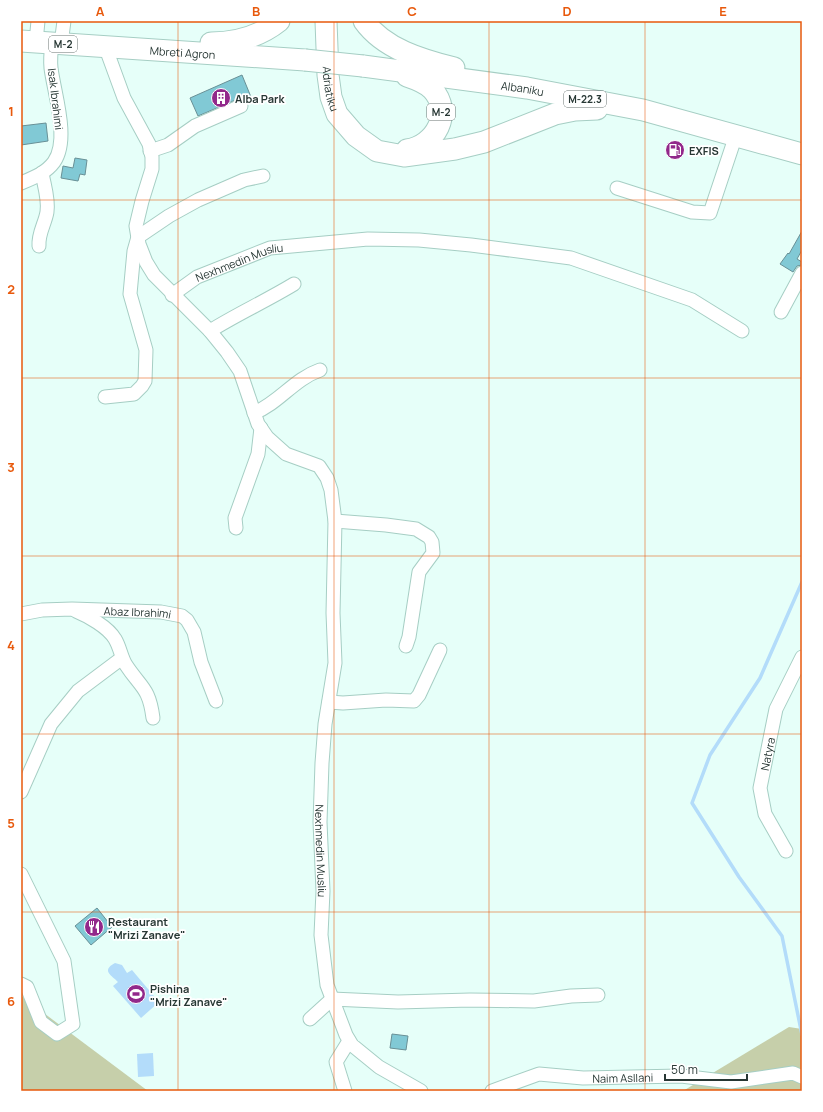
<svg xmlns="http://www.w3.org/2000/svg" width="823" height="1112" font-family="Manrope,sans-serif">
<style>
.green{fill:#c6cfaa}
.water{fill:#b3dcfa}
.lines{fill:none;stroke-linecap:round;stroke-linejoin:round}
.stream{stroke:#b3dcfa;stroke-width:3.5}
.building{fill:#81c9d5;stroke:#699096}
.street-casing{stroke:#a6cec4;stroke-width:15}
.primary-casing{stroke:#a6cec4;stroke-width:23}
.street{stroke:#fff;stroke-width:13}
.primary{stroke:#fff;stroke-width:21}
.primary-bridge-casing{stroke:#a6cec4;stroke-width:23;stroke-linecap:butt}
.primary-bridge{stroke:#fff;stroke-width:21}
.grid{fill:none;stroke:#e8590c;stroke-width:1;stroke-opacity:0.55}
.labels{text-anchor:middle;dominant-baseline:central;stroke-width:3.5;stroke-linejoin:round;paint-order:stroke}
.shield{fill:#fff;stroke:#687371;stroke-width:1}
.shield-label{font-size:10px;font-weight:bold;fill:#273734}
.street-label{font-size:11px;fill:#273734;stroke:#fff}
.poi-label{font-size:11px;font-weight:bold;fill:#273734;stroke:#fff;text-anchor:start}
.neatline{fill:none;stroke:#e8590c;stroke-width:1.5}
.grid-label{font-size:13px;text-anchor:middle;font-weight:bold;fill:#e8590c}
</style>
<rect width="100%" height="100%" fill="#e6fff9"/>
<g class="green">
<path d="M21,996L148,1091H21Z"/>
<path d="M789,1027L802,1029V1091H683Z"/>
</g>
<g class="water">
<path d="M115,963L122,965L127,973L132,970L159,1002L141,1018L113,986L118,982C113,976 100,971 115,963Z"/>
<path d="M153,1053L154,1076L138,1077L137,1054Z"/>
</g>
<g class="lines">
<path class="stream" d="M802,582L760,678L710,755L692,803L739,877L782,936L802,1035"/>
</g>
<g class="building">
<path d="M242,75L251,97L246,100L238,99L198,116L190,98Z"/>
<path d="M46,123L48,141L21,145V126Z"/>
<path d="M75,158L87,160L85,175L80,174L78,181L61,178L63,166L73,168Z"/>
<path d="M802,231V250L797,259L802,262V265L797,266L793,272L780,264L788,253L789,254Z"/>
<path d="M97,908L112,927L91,945L75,926Z"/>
<path d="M392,1034L408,1036L406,1050L390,1048Z"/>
</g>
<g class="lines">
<g class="street-casing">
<g id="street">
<path d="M36,42L38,21"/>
<path d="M61,44L64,21"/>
<path id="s1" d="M105,46L124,98L149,144L152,157V169L142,201L136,226L139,244L146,262L154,275L210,331L227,352L240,371L258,424L267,437L286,454L319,466L327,478L331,490L335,521L333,613L335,663L325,724L322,763L320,822L323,891L321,935L327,985L346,1035L352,1045L379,1067L421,1091"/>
<path d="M150,151L168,145L195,126L241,106"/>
<path d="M21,183C33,178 46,173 54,162C70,139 54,93 51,68C50,59 51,51 52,43"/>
<path d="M617,188L692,212L710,213L736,135"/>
<path d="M39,246C38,233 45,224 47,212C49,199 44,185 42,173"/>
<path id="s2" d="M172,295L197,277L270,248L368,239L419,240L471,245L571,258L692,300L742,331"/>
<path d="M781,312L802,273"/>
<path d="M210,331C237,314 266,301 294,284"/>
<path d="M105,397L134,394L142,386L145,381L146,350L130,294L134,251L138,237L169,216L198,200L244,180L263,176"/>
<path d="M254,413C279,403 294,379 320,370"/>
<path d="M335,521L386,525L416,529L429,537L432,542L433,553L419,572L409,637L406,646"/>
<path d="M236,528L235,518L258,454L261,428"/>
<path d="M76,611C88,616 108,627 115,639C120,647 121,657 126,665C141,688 149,687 153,718"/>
<path id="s3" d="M21,614L42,610L72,609L161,612L182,616L187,620L194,632L201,662L216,701"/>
<path d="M329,702L343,703L386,700L414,701L419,695L440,650"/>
<path d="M21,792L51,724L78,691L122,658"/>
<path id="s4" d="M786,851L765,814L760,788L776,709L802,657"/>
<path d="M21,874L64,961L73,1024L57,1034L41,1022L27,987L21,984"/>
<path d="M310,1019L332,999L398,1002L470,1000L534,1001L571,996L598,995"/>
<path d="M345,1091L336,1062L349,1041"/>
<path id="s5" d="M492,1091L539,1074L583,1078L681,1076L731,1082L793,1073L802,1077"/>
</g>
</g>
<g class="primary-casing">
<g id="primary">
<path id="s6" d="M326,21L328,75L331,97L337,114L356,136L377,151L404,156L455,149L484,142L555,114L575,110L597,109"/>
<path d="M364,21C384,49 422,60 454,68"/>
<path id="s7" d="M21,41L305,60"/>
<path d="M211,43C237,43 259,37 279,21"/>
<path id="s8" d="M363,66L527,88L643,110L802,154"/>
<path d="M407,150C435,146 454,113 432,89C426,83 416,79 407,76"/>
</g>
</g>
<use href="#street" class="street"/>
<use href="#primary" class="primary"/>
<g class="primary-bridge-casing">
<path id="primary-bridge" d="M305,60L363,66"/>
</g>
<use href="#primary-bridge" class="primary-bridge"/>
</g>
<path class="grid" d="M178,21V1091M334,21V1091M489,21V1091M645,21V1091M21,200H802M21,378H802M21,556H802M21,734H802M21,912H802"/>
<defs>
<g id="building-disc" transform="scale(1)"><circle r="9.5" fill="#92288b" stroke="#fff"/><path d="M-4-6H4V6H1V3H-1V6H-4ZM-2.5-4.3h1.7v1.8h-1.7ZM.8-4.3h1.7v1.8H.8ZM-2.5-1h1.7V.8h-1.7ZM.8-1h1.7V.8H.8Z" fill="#fff"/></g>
<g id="fuel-disc" transform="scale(1)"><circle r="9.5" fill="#92288b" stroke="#fff"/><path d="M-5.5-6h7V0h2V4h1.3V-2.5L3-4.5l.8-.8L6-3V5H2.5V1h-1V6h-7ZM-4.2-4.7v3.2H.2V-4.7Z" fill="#fff"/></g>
<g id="restaurant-disc" transform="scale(1)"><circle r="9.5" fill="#92288b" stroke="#fff"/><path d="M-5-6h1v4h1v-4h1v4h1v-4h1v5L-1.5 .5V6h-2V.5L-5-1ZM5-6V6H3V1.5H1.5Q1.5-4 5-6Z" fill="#fff"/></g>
<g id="stadium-disc" transform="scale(1)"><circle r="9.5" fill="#92288b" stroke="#fff"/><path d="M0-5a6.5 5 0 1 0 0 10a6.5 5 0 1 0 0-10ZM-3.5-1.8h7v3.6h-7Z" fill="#fff"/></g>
</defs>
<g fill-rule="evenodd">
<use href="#building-disc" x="221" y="98"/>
<use href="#fuel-disc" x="675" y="150"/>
<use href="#restaurant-disc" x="94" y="927"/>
<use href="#stadium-disc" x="136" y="994"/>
</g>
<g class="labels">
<g class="shield">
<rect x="49" y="36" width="28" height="16" rx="3"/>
<rect x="564" y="91" width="42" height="16" rx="3"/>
<rect x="427" y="104" width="28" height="16" rx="3"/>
</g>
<g class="shield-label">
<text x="63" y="44">M-2</text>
<text x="585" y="99">M-22.3</text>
<text x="441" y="112">M-2</text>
</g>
<g class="street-label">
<text stroke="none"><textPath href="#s7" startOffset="162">Mbreti Agron</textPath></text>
<text stroke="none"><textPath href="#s6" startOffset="68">Adriatiku</textPath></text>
<text stroke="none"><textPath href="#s8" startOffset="161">Albaniku</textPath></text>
<text transform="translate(56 99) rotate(83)">Isak Ibrahimi</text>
<text stroke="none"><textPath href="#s2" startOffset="76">Nexhmedin Musliu</textPath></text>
<text stroke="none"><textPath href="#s3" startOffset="117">Abaz Ibrahimi</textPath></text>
<text stroke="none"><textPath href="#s4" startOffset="104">Natyra</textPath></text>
<text stroke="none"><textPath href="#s1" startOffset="896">Nexhmedin Musliu</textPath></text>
<text stroke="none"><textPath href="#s5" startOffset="134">Naim Asllani</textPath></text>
</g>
<g class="poi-label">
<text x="235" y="98">Alba Park</text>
<text x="689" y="150">EXFIS</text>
<text x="108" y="921">Restaurant<tspan x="108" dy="13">"Mrizi Zanave"</tspan></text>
<text x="150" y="988">Pishina<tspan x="150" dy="13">"Mrizi Zanave"</tspan></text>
</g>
</g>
<rect width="823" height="1112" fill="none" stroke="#ffffff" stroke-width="44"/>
<path d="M665 1074v6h82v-6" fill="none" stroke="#273734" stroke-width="2"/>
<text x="671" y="1074" font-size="12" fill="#273734" stroke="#ffffff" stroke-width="3" paint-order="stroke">50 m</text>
<rect x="22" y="22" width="779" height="1068" class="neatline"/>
<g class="grid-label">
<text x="100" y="16">A</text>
<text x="256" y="16">B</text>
<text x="412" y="16">C</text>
<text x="567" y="16">D</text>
<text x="723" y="16">E</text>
<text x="11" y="116">1</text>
<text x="11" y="294">2</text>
<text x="11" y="472">3</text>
<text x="11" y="650">4</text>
<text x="11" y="828">5</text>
<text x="11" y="1006">6</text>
</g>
</svg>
